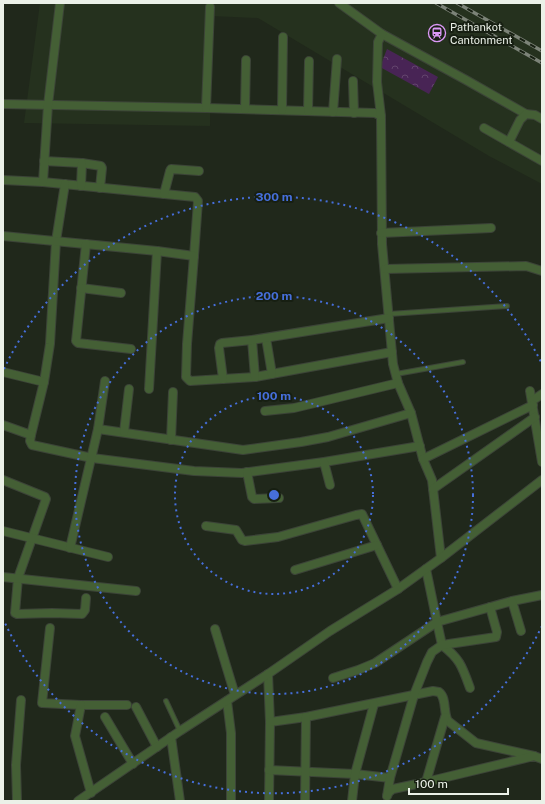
<svg xmlns="http://www.w3.org/2000/svg" width="545" height="804" font-family="'Public Sans',sans-serif">
<style>
.built{fill:#25311e}
.forest{fill:url(#forest-crowns)}
.lines{fill:none;stroke-linecap:round;stroke-linejoin:round}
.service-casing{stroke:#3c4438;stroke-width:6}
.minor-casing{stroke:#3c4438;stroke-width:10}
.service{stroke:#445f35;stroke-width:4}
.minor{stroke:#445f35;stroke-width:8}
.rail-casing{stroke:#7c8378;stroke-width:3.5}
.rail{stroke:#171f12;stroke-width:2;stroke-dasharray:6;stroke-linecap:butt}
.ring{fill:none;stroke:#466fdb;stroke-width:2;stroke-dasharray:2 4}
.labels{text-anchor:middle;dominant-baseline:central;stroke-width:4;stroke-linejoin:round;paint-order:stroke}
.poi-label{font-size:11px;fill:#ebf1e8;stroke:#171f12;text-anchor:start}
.centre{fill:#466fdb;stroke:#171f12;stroke-width:2}
.ring-label{font-size:12px;text-anchor:middle;font-weight:bold;fill:#466fdb;stroke:#171f12;stroke-width:4;stroke-linejoin:round;paint-order:stroke}
</style>
<defs>
<pattern id="forest-crowns" width="20" height="18" patternUnits="userSpaceOnUse"><rect width="20" height="18" fill="#482455"/><path d="M2 6a3 3 0 1 1 6 0M12 15a3 3 0 1 1 6 0" fill="none" stroke="#63446d"/></pattern>
</defs>
<rect width="100%" height="100%" fill="#20281b"/>
<path class="built" d="M40,3H542V184L489,156L258,18L211,16L210,126L24,123Z"/>
<path class="forest" d="M387,49L438,77L429,94L380,67Z"/>
<g class="lines">
<g class="service-casing">
<g id="service">
<path d="M389,314L507,306"/>
<path d="M396,374L463,362"/>
<path d="M166,701L180,731"/>
</g>
</g>
<g class="minor-casing">
<g id="minor">
<path d="M339,3L382,34L466,80L526,114"/>
<path d="M353,81L354,113"/>
<path d="M3,104L206,108L375,113L381,116L382,244L393,364L398,383L411,413L423,459L432,480L441,558"/>
<path d="M206,108L210,7"/>
<path d="M245,109L246,60"/>
<path d="M282,110L283,37"/>
<path d="M308,111L309,61"/>
<path d="M333,112L337,59"/>
<path d="M381,116L377,82L378,42L382,34"/>
<path d="M484,128L542,161"/>
<path d="M509,142L520,120L526,114L535,115L542,119"/>
<path d="M44,161L82,163L101,166L102,168L100,188"/>
<path d="M3,180L43,182L195,197L198,201L194,256"/>
<path d="M43,182L48,105L60,3"/>
<path d="M65,184L56,241L50,344L44,382L31,435L30,441L32,445L92,458L194,471L242,473L324,462L420,446"/>
<path d="M81,186L82,163"/>
<path d="M164,194L170,171L171,169L199,171"/>
<path d="M381,233L491,228"/>
<path d="M3,236L157,251L194,256L187,344L186,377L190,381L255,377L392,352"/>
<path d="M86,244L76,341L78,343L131,349"/>
<path d="M385,269L526,266L542,271"/>
<path d="M81,288L121,293"/>
<path d="M266,338L272,374"/>
<path d="M252,340L255,377"/>
<path d="M3,372L44,382"/>
<path d="M223,379L219,348L220,344L222,343L252,340L389,318"/>
<path d="M149,389L157,251"/>
<path d="M530,391L542,462"/>
<path d="M532,401L542,394"/>
<path d="M265,411L294,408L398,383"/>
<path d="M3,425L31,435"/>
<path d="M98,429L243,450L301,442L328,437L411,413"/>
<path d="M124,432L129,389"/>
<path d="M171,440L173,392"/>
<path d="M423,459L533,405"/>
<path d="M324,462L330,485"/>
<path d="M247,472L252,497L254,499L279,498"/>
<path d="M3,480L45,497L46,499L18,578L15,613L17,614L52,613L82,614L85,610L86,598"/>
<path d="M433,489L535,417"/>
<path d="M206,526L236,530L242,540L245,541L278,537L356,515L362,514L398,589"/>
<path d="M3,531L108,557"/>
<path d="M70,548L98,429L105,381"/>
<path d="M426,569L437,622L512,601L542,595"/>
<path d="M295,570L377,545"/>
<path d="M3,577L136,591"/>
<path d="M512,601L521,631"/>
<path d="M50,628L42,703L81,705H127"/>
<path d="M215,629L235,695"/>
<path d="M268,674L270,722L269,801"/>
<path d="M333,678L358,670L375,663L437,622L442,645C460,659 462,666 470,688"/>
<path d="M227,701L231,733V801"/>
<path d="M81,705L75,736L91,793"/>
<path d="M136,707L157,747"/>
<path d="M105,717L133,764"/>
<path d="M270,722L306,717L433,691L439,692C447,698 443,713 448,721L476,743L534,756"/>
<path d="M171,737L180,801"/>
<path d="M269,770L355,774L390,778"/>
<path d="M426,782L445,717"/>
<path d="M387,796L390,778L414,695L427,662L432,652L442,645L496,637L497,632L490,607"/>
<path d="M387,796L389,792L393,789L426,782L534,756L542,759"/>
<path d="M17,801L16,765L21,700"/>
<path d="M78,801L180,731L268,674L330,631L398,589L441,558L542,480"/>
<path d="M305,801L306,717"/>
<path d="M352,801L355,774L374,704"/>
</g>
</g>
<use href="#service" class="service"/>
<use href="#minor" class="minor"/>
<g class="rail-casing">
<g id="rail">
<path d="M436,3L542,63"/>
<path d="M457,3L542,51"/>
</g>
</g>
<use href="#rail" class="rail"/>
</g>
<g class="ring">
<circle cx="274" cy="495" r="99"/>
<circle cx="274" cy="495" r="199"/>
<path d="M542 626A298 298 0 0 1 4 621M4 369A298 298 0 0 1 542 364"/>
</g>
<defs>
<g id="station-ring" transform="scale(0.9)"><circle r="9.5" fill="#171f12" stroke="#db99f5" stroke-width="1.5"/><path d="M-3-6H3Q5-6 5-4V2Q5 4 3 4L4.5 6H3L1.5 4h-3L-3 6H-4.5L-3 4Q-5 4-5 2V-4Q-5-6-3-6ZM-3.5-4v3h7v-3ZM-3.5 1v1.5H-2V1ZM2 1v1.5H3.5V1Z" fill="#db99f5"/></g>
</defs>
<g fill-rule="evenodd">
<use href="#station-ring" x="437" y="33"/>
</g>
<g class="labels">
<g class="poi-label">
<text x="450" y="27">Pathankot<tspan x="450" dy="13">Cantonment</tspan></text>
</g>
</g>
<circle cx="274" cy="495" r="6" class="centre"/>
<g class="ring-label">
<text x="274" y="201">300 m</text>
<text x="274" y="300">200 m</text>
<text x="274" y="400">100 m</text>
</g>
<rect width="545" height="804" fill="none" stroke="#ebf1e8" stroke-width="8"/>
<path d="M409 788v6h99v-6" fill="none" stroke="#ebf1e8" stroke-width="2"/>
<text x="415" y="788" font-size="12" fill="#ebf1e8" stroke="#171f12" stroke-width="3" paint-order="stroke">100 m</text>
</svg>
